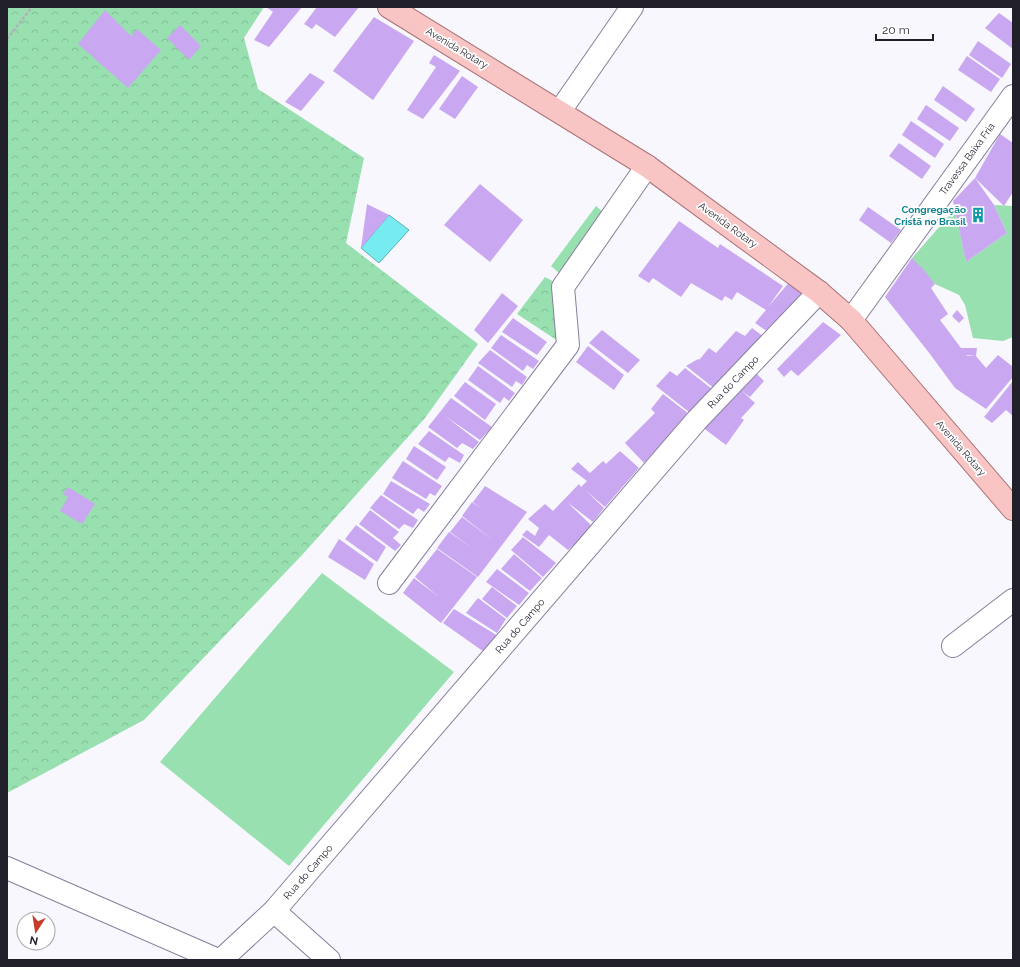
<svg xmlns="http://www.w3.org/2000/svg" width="1020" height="967" font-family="Raleway,sans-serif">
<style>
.grass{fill:#98e0af}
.forest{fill:url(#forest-crowns)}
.water{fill:#76ebf0;stroke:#5caeb5}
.building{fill:#c9a8f1}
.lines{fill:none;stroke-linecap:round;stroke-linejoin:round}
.minor-casing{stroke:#867f9c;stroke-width:24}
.major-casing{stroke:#aa7275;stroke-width:24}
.path{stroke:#b2b1b8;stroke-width:2.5;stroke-dasharray:3 2;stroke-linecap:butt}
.minor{stroke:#fff;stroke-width:22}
.major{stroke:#f8c5c4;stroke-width:22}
.labels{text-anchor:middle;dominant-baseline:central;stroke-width:3.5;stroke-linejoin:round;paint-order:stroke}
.street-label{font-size:10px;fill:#211f2a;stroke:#fff}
.culture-label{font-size:10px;font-weight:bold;fill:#0d838f;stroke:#fff;text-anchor:end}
</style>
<defs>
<pattern id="forest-crowns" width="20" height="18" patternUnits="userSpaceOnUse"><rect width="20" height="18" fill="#98e0af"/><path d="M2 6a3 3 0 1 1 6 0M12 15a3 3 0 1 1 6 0" fill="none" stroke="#83c097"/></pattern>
</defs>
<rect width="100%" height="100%" fill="#f8f7fd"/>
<g class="grass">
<path d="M994,205L1013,206V337L1003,341L973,338L965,305L959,295L935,284L912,258L955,209L966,262L1007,233Z"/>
<path d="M596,206L604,213L559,273L551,266Z"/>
<path d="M322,573L454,672L289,866L160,762Z"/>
</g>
<g class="forest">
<path d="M7,7H264L244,38L258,89L364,158L346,243L478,344L425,418L303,554L144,720L7,793Z"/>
<path d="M545,277L556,283L558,341L517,314Z"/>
</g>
<path class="water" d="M389,215L409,230L379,263L361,248Z"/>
<g class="building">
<path d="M266,7H302L269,47L254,40L273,12Z"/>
<path d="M317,7H359L335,37L316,24L312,29L304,24Z"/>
<path d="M105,10L131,36L137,29L161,50L128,88L78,44Z"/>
<path d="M999,13L1013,23V49L985,28Z"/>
<path d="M374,17L414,41L373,100L333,71Z"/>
<path d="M180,25L201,46L189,60L167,38Z"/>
<path d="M978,41L1011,64L1002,78L969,55Z"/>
<path d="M434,55L460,71L423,119L407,110L436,67L429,63Z"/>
<path d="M967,56L1000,79L991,92L958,70Z"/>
<path d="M310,73L325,82L301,111L285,102Z"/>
<path d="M462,76L478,87L455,119L439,109Z"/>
<path d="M943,86L975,109L966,122L934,100Z"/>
<path d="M926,105L959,128L950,141L917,119Z"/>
<path d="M911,121L944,144L935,158L902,135Z"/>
<path d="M1000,134L1013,143V192L1004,206L975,178Z"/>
<path d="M899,143L931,166L922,179L889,156Z"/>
<path d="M975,178L994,205L1007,233L966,262L953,201Z"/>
<path d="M480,184L523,220L490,262L444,225Z"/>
<path d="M367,204L389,215L361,248Z"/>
<path d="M868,207L901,230L891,243L859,220Z"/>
<path d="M679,221L718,248L720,244L783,286L768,307L792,279L807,289L768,332L755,323L766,310L737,292L732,300L725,296L722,301L691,283L681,297L653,278L649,283L638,276Z"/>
<path d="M912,258L924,270L935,284L931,288L948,314L940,320L967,356H976L966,355L961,348H977L976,356L986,368L998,355L1013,367V377L986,409L955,388L930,354L885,297Z"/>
<path d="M502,293L518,306L488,343L474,330Z"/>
<path d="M957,310L964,318L959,323L952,316Z"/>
<path d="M513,318L547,342L537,355L502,332Z"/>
<path d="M823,322L841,335L798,376L791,370L784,377L777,369Z"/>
<path d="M752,328L764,337L715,389L686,366L698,359L699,360L709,348L716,353L736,331L745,336Z"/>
<path d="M602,330L640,360L628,373L589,343Z"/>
<path d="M501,335L539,361L533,369L527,365L523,371L491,348Z"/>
<path d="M588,346L624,375L614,390L576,362Z"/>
<path d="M490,350L527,377L522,385L516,381L512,387L478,363Z"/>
<path d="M478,366L515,393L509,401L504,397L500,403L468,380Z"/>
<path d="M685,368L712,389L689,412L656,386L670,371L677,376Z"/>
<path d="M755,372L764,381L750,397L742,391L755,403L741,418L744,420L726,445L702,427Z"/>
<path d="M1013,381V416L1006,410L992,423L984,417Z"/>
<path d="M465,382L496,404L485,420L454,396Z"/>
<path d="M663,394L689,414L644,463L625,443L655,413L651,409Z"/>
<path d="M451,398L492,427L480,440L445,416L479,442L473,449L462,443L457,448L428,427Z"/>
<path d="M429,431L464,455L460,463L449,457L445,462L418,444Z"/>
<path d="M414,446L446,467L437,480L406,459Z"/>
<path d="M620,451L639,468L605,507L585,490L604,508L593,522L567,502L591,525L583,537L568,550L549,535L539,547L522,535L527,530L535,536L539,528L528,519L545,504L553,511L579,484L581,487L587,481L571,469L578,462L590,473L603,461L606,464Z"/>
<path d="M403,461L442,486L435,496L430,493L426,499L392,478Z"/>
<path d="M391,481L430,504L424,512L418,508L413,514L383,494Z"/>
<path d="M485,486L527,512L478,577L437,548L449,532L475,550L450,532L462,517L494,541L462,516L472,502L482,509L473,502Z"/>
<path d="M68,487L95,504L82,524L60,511L68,497L63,494Z"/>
<path d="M381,495L418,520L413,528L404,524L399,529L370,508Z"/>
<path d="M370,510L399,532L393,538L401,545L395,551L359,524Z"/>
<path d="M356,525L386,547L377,562L345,539Z"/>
<path d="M523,537L556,563L543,577L511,550Z"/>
<path d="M339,539L374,564L365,580L328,557Z"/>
<path d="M437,549L477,577L441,623L403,593L414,578L439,597L415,577Z"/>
<path d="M514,554L542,578L530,591L501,569Z"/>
<path d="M497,569L529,593L519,605L486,582Z"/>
<path d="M492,587L517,606L507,618L482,599Z"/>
<path d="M478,598L506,619L497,633L466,613Z"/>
<path d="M454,609L498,636L487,654L443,623Z"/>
</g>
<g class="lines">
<g class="minor-casing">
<g id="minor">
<path d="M560,111L632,7"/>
<path d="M851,320L1013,96"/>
<path d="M389,583L568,345L563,287L647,166"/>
<path d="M953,646L1013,600"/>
<path d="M7,868L218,960"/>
<path d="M274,911L329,960"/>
<path d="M221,960L274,911L697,420L819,292"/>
</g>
</g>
<g class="major-casing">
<path id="major" d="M389,7L647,166L819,292L851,320L1013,509"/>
</g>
<path class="path" d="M7,39L32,7"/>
<use href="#minor" class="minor"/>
<use href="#major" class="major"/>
</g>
<defs>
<g id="building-bare" transform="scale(1.2)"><path d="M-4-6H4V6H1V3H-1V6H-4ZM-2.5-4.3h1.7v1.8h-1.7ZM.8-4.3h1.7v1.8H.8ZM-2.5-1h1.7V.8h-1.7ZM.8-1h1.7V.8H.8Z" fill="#0f9aa8" stroke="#fff" stroke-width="2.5" paint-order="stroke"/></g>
</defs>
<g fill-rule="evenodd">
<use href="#building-bare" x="978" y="215"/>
</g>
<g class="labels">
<g class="street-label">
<text transform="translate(457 48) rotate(31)">Avenida Rotary</text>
<text transform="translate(967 159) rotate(-54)">Travessa Baixa Fria</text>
<text transform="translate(728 225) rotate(36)">Avenida Rotary</text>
<text transform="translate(733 382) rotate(-46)">Rua do Campo</text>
<text transform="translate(961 448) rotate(49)">Avenida Rotary</text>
<text transform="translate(520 626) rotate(-49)">Rua do Campo</text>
<text transform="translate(308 872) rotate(-49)">Rua do Campo</text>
</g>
<g class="culture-label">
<text x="966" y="209">Congregação<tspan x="966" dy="12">Cristã no Brasil</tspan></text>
</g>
</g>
<rect width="1020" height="967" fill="none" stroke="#211f2a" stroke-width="16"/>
<g transform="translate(36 931) rotate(192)"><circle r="19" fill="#ffffff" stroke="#a6a5aa"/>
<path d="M0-3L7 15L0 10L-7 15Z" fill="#c83c28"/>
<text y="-6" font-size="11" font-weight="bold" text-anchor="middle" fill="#211f2a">N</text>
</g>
<path d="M876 34v6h57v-6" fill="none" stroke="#211f2a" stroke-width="2"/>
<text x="882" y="34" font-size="12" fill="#211f2a" stroke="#ffffff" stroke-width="3" paint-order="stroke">20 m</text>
</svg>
